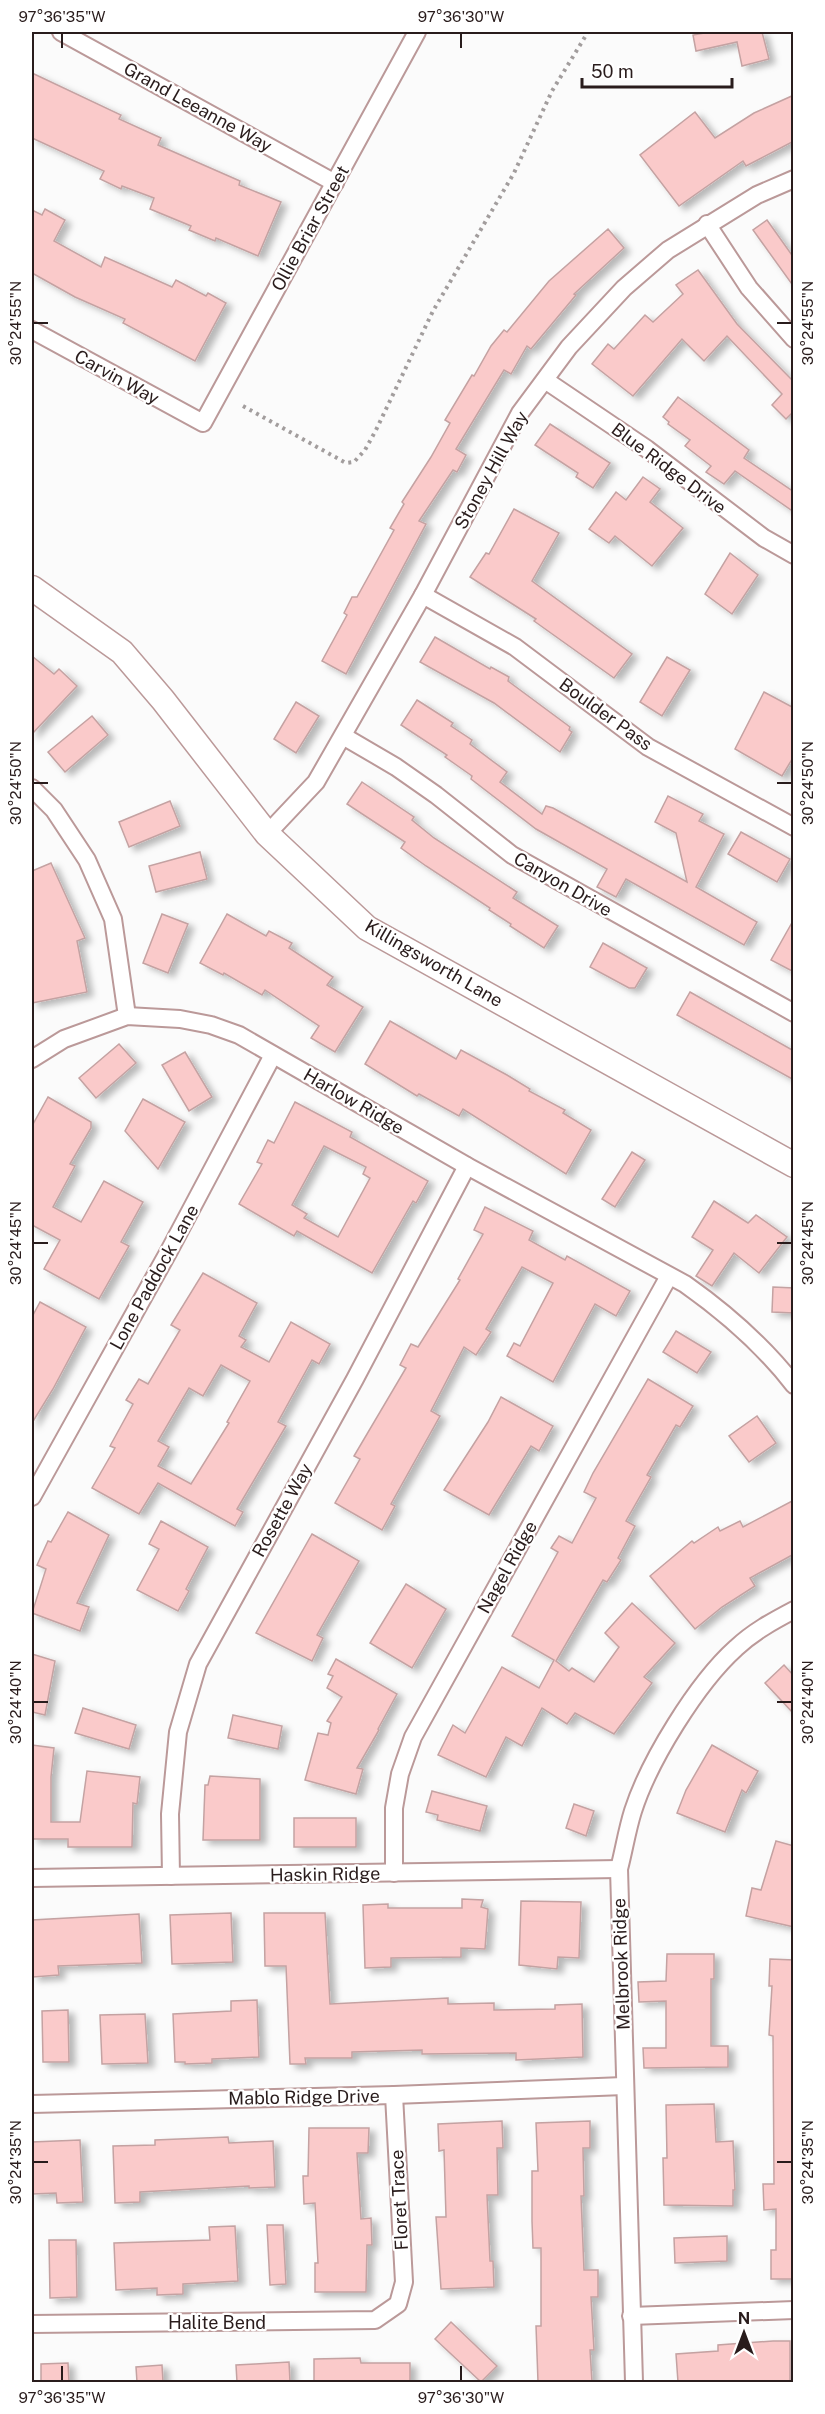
<svg xmlns="http://www.w3.org/2000/svg" width="825" height="2414" font-family="'Public Sans',sans-serif">
<style>
.building{fill:#facaca;stroke:#c4a2a2;stroke-width:1.5;fill-rule:evenodd;filter:url(#shadow)}
.lines{fill:none;stroke-linecap:round;stroke-linejoin:round}
.street-casing{stroke:#b99;stroke-width:20}
.secondary-casing{stroke:#b99;stroke-width:27}
.path{stroke:#a29d9d;stroke-width:4;stroke-dasharray:3 4.5;stroke-linecap:butt}
.street{stroke:#fff;stroke-width:16}
.secondary{stroke:#fff;stroke-width:24}
.ticks{fill:none;stroke:#291c1c;stroke-width:2}
.labels{text-anchor:middle;dominant-baseline:central;stroke-width:4.5;stroke-linejoin:round;paint-order:stroke}
.street-label{font-size:18px;fill:#291c1c;stroke:#fff}
.neatline{fill:none;stroke:#291c1c;stroke-width:2}
.ticks-label{font-size:15px;text-anchor:middle;fill:#291c1c}
</style>
<defs>
<filter id="shadow"><feDropShadow dx="6" dy="4" stdDeviation="3" flood-color="#0004"/></filter>
</defs>
<rect width="100%" height="100%" fill="#fbfbfb"/>
<g class="building">
<path d="M710,32H762L769,59L742,66L737,42L696,51L693,35Z"/>
<path d="M32,73L121,115L119,119L161,138L158,145L240,181L239,185L281,202L258,256L216,238L215,241L189,230L191,226L150,209L154,198L122,186L121,189L100,179L104,171L32,138Z"/>
<path d="M794,95V141L746,166L743,161L679,206L640,155L695,112L715,138L754,113Z"/>
<path d="M45,209L65,220L54,241L101,267L105,257L172,287L176,280L206,296L208,293L226,303L195,361L123,323L125,319L75,297L32,273V210L42,215Z"/>
<path d="M767,220L794,258V287L753,230Z"/>
<path d="M608,229L624,248L574,294L576,295L531,349L527,346L511,374L504,370L456,449L466,455L457,472L453,470L419,521L426,524L346,674L322,661L347,615L344,613L352,597H357L394,530L390,528L404,504L402,502L431,457L450,423L445,420L472,375L474,376L491,346L504,330L507,332L549,281Z"/>
<path d="M698,270L737,324L794,382V411L786,419L772,405L782,394L727,336L704,361L682,339L633,396L592,364L608,344L614,349L645,315L653,322L683,294L676,285Z"/>
<path d="M678,397L749,450L744,458L794,492V512L735,471L724,484L706,472L711,466L685,446L690,440L668,424L669,422L663,417Z"/>
<path d="M550,424L610,463L593,488L576,477L578,473L535,445Z"/>
<path d="M643,477L660,489L650,502L683,528L652,566L615,536L609,543L589,529L616,492L626,500Z"/>
<path d="M514,509L559,533L532,581L632,654L614,678L534,621L536,619L470,577L486,553L489,554Z"/>
<path d="M730,553L758,575L732,614L705,594Z"/>
<path d="M435,637L490,669L491,667L509,677L508,681L570,727L569,730L572,732L560,752L494,703L420,662Z"/>
<path d="M32,656L54,674L59,669L77,686L32,734Z"/>
<path d="M667,657L690,670L662,716L640,702Z"/>
<path d="M764,692L794,708V756L782,776L735,749Z"/>
<path d="M417,700L453,723L451,726L472,740L470,744L507,772L500,782L542,814L546,806L553,808L687,882L676,833L655,822L668,796L703,814L699,821L724,834L696,887L757,922L744,945L626,879L616,897L597,887L607,869L536,829L471,779L472,776L445,757L447,755L401,725Z"/>
<path d="M296,702L319,716L296,753L274,739Z"/>
<path d="M92,716L108,735L65,772L48,752Z"/>
<path d="M362,782L414,817L412,820L434,838L517,892L513,898L558,926L544,948L510,926L511,924L489,910L490,908L426,866L401,848L405,842L347,804Z"/>
<path d="M170,801L180,826L129,847L119,822Z"/>
<path d="M741,832L790,859L777,882L728,854Z"/>
<path d="M200,852L207,879L156,892L149,866Z"/>
<path d="M51,863L85,938L77,941L87,992L32,1003V871Z"/>
<path d="M162,914L188,924L168,973L143,963Z"/>
<path d="M227,914L266,936L269,931L292,943L289,948L333,977L327,985L363,1007L335,1052L311,1038L319,1026L265,990L262,995L224,973L223,975L200,963Z"/>
<path d="M794,919V972L771,960Z"/>
<path d="M603,943L647,968L635,988H629L590,967Z"/>
<path d="M690,992L794,1051V1080L677,1015Z"/>
<path d="M390,1021L456,1059L461,1050L507,1075L530,1089L529,1091L565,1110L563,1113L591,1130L566,1174L463,1109L459,1116L419,1094L417,1096L365,1064Z"/>
<path d="M119,1044L136,1063L96,1098L79,1078Z"/>
<path d="M185,1052L212,1097L189,1111L162,1065Z"/>
<path d="M48,1097L91,1122V1128L70,1164L75,1166L53,1207L81,1222L104,1181L143,1202L121,1242L129,1246L99,1299L44,1269L60,1240L32,1225V1126Z"/>
<path d="M143,1099L185,1122L158,1169L125,1131Z"/>
<path d="M295,1102L352,1132L350,1137L428,1181L416,1203L413,1201L372,1273L297,1231L294,1236L239,1204L262,1164L257,1162L268,1140L274,1143ZM324,1146L366,1167L363,1174L370,1178L338,1237L304,1218L307,1214L292,1205Z"/>
<path d="M632,1152L645,1160L615,1207L602,1199Z"/>
<path d="M714,1201L748,1223L756,1215L787,1237L759,1273L734,1253L712,1286L696,1276L713,1250L692,1237Z"/>
<path d="M485,1207L533,1231L529,1240L565,1260L567,1256L630,1291L616,1316L595,1304L553,1382L507,1356L514,1343L520,1346L553,1283L522,1267L486,1329L491,1332L476,1355L464,1347L431,1411L440,1416L391,1504L395,1506L382,1530L335,1503L360,1459L354,1456L406,1368L400,1365L411,1344L418,1347L460,1280L458,1279L483,1234L474,1230Z"/>
<path d="M203,1273L257,1303L239,1336L246,1340L241,1347L269,1362L291,1322L330,1344L319,1364L312,1360L278,1422L286,1426L237,1509L243,1512L235,1526L158,1483L139,1514L92,1488L115,1448L110,1446L133,1404L126,1400L139,1379L148,1384L180,1330L171,1325ZM221,1365L250,1381L227,1422L229,1423L191,1484L158,1466L169,1447L158,1441L189,1388L203,1396Z"/>
<path d="M773,1287L794,1288V1313L772,1312Z"/>
<path d="M40,1302L86,1327L53,1389L32,1423V1317Z"/>
<path d="M676,1331L711,1352L697,1373L663,1352Z"/>
<path d="M648,1379L693,1406L680,1427L676,1425L647,1475L651,1477L626,1521L635,1526L618,1558L621,1560L607,1582L603,1580L556,1661L569,1671L572,1668L594,1682L619,1647L605,1633L632,1603L675,1643L644,1677L652,1683L614,1734L575,1713L567,1724L542,1708L522,1746L506,1737L486,1777L438,1755L453,1725L465,1733L502,1667L539,1688L554,1660L512,1636L558,1552L551,1548L559,1536L572,1543L596,1498L584,1492L593,1473Z"/>
<path d="M501,1397L553,1426L539,1451L531,1446L489,1515L444,1490L488,1422Z"/>
<path d="M757,1416L776,1443L749,1462L729,1436Z"/>
<path d="M794,1500V1554L750,1578L755,1586L722,1607L695,1629L650,1576L692,1541L694,1543L718,1527L720,1531L740,1521L743,1527Z"/>
<path d="M68,1512L109,1535L77,1603L89,1607L80,1631L32,1613L46,1569L37,1565L48,1541L51,1542Z"/>
<path d="M161,1521L208,1547L186,1589L189,1591L178,1611L137,1590L159,1549L149,1544Z"/>
<path d="M312,1534L359,1561L317,1635L323,1638L312,1661L256,1633Z"/>
<path d="M406,1584L446,1609L412,1668L370,1643Z"/>
<path d="M32,1654L55,1661L45,1715L32,1712Z"/>
<path d="M336,1659L397,1694L378,1729L379,1730L357,1768L363,1769L356,1794L305,1780L318,1733L328,1735L331,1723L327,1721L342,1697L327,1688L333,1676L328,1674Z"/>
<path d="M784,1665L794,1676V1714L765,1683Z"/>
<path d="M83,1708L136,1725L129,1749L75,1733Z"/>
<path d="M233,1715L282,1726L278,1749L228,1738Z"/>
<path d="M32,1745L54,1748L51,1777V1822H80L87,1771L140,1777L137,1804L133,1803L132,1847H68V1839H32Z"/>
<path d="M712,1745L758,1771L746,1793L742,1790L725,1832L677,1813L686,1790Z"/>
<path d="M210,1776L260,1779V1840H203L205,1785H208Z"/>
<path d="M432,1791L487,1806L480,1831L437,1820L438,1815L426,1812Z"/>
<path d="M574,1804L594,1811L586,1836L566,1828Z"/>
<rect x="294" y="1818" width="62" height="29"/>
<path d="M776,1841L794,1846V1927L746,1916L752,1888L761,1890Z"/>
<path d="M462,1899L483,1900L481,1907L488,1909L485,1949L461,1948V1957L391,1958V1967L365,1968L363,1905L388,1904V1908H462Z"/>
<path d="M521,1901L581,1902L579,1958L558,1957L557,1969L519,1965Z"/>
<path d="M231,1913L233,1962L172,1964L170,1915Z"/>
<path d="M264,1913H325L330,2004L448,1998V2004L494,2003V2010L555,2009V2005L582,2004L583,2057L516,2060V2053L422,2054V2050L352,2052V2058H305L306,2064H290L286,1966H265Z"/>
<path d="M139,1914L142,1963L58,1966L59,1975L33,1977L32,1920Z"/>
<path d="M667,1954H714V1979H711V2046H728V2067L644,2068L643,2048H666V2001L639,2002L638,1982L666,1981Z"/>
<path d="M770,1959L794,1960V2279H771V2250H776V2209L764,2210L763,2184H774L773,2036L769,2035L772,1986H769Z"/>
<path d="M257,2000L259,2057L212,2059V2063L185,2064V2062H175L173,2014L231,2011V2001Z"/>
<path d="M68,2010L69,2062H43L42,2011Z"/>
<path d="M145,2014L148,2063L102,2064L100,2015Z"/>
<path d="M714,2104L716,2142L733,2141L735,2190H733V2206L664,2205L663,2158H667L666,2105Z"/>
<path d="M502,2121L503,2148H497L498,2195H487L490,2261H493L494,2287L441,2289L436,2217H446L444,2150L439,2151L438,2124Z"/>
<path d="M590,2121V2148H583L584,2196H581L584,2270H598V2297H591L594,2350H590L592,2382H538L536,2326H541V2248H533L532,2221V2171H538L536,2123Z"/>
<path d="M309,2128H369L368,2153H357L361,2219L371,2218L372,2245H367L366,2292H315V2263H318L315,2203L304,2204L303,2176H308Z"/>
<path d="M228,2137L229,2143L273,2141L275,2187L249,2188V2186L140,2192V2202L115,2203L113,2146L155,2145V2140Z"/>
<path d="M80,2140L83,2202L57,2203L56,2193L32,2194V2142Z"/>
<path d="M267,2225H283L286,2284L270,2285Z"/>
<path d="M235,2226L238,2281L183,2284V2294L157,2295V2288L116,2290L114,2243L210,2240L209,2227Z"/>
<path d="M727,2236V2261L675,2263L674,2238Z"/>
<path d="M49,2240H76L77,2297L50,2298Z"/>
<path d="M451,2322L497,2366L481,2382L435,2339Z"/>
<path d="M773,2341H790V2382H678L676,2354L718,2351V2345Z"/>
<path d="M360,2358L361,2363H410V2382H314V2359Z"/>
<path d="M289,2362L290,2382H237L236,2365Z"/>
<path d="M68,2363L69,2382H41V2364Z"/>
<path d="M162,2365L163,2382H137L136,2367Z"/>
</g>
<g class="lines">
<g class="street-casing">
<g id="street">
<path d="M61,32L335,183"/>
<path d="M707,224L749,288L794,339"/>
<path d="M32,330L203,423L417,32"/>
<path d="M545,380L647,449L764,538L794,555"/>
<path d="M423,595L515,647L648,747L794,827"/>
<path d="M343,736L396,767L436,795L512,855L794,1013"/>
<path d="M32,788L54,810L87,860L113,919L127,1016"/>
<path d="M267,834L316,782L423,595L520,413L569,347L624,288L668,250L757,195L794,179"/>
<path d="M32,1059L64,1039L127,1016L180,1019L211,1025L239,1035L467,1166L685,1284C726,1313 763,1345 794,1385"/>
<path d="M32,1497L169,1251L273,1055"/>
<path d="M394,1873V1808L400,1774L413,1737L669,1276"/>
<path d="M171,1876L170,1814L178,1732L198,1664L355,1379L467,1166"/>
<path d="M32,1878L619,1869"/>
<path d="M32,2104L394,2095L624,2086"/>
<path d="M631,2316L794,2310"/>
<path d="M32,2324L375,2320L398,2304L404,2282L394,2095"/>
<path d="M634,2382L619,1869C624,1850 627,1830 633,1811C649,1761 697,1683 736,1648C753,1632 773,1621 794,1610"/>
</g>
</g>
<g class="secondary-casing">
<path id="secondary" d="M32,588L122,652L163,700L267,834L367,928L794,1165"/>
</g>
<path class="path" d="M243,406L346,463L354,462L365,450L376,430L433,311L514,173L552,91L588,32"/>
<use href="#street" class="street"/>
<use href="#secondary" class="secondary"/>
</g>
<path class="ticks" d="M62,33V48M461,33V48M33,323H48M777,323H792M33,783H48M777,783H792M33,1243H48M777,1243H792M33,1702H48M777,1702H792M33,2162H48M777,2162H792M62,2366V2381M461,2366V2381"/>
<g class="labels">
<g class="street-label">
<text transform="translate(198 107) rotate(29)">Grand Leeanne Way</text>
<text transform="translate(310 228) rotate(-61)">Ollie Briar Street</text>
<text transform="translate(117 377) rotate(29)">Carvin Way</text>
<text transform="translate(669 468) rotate(37)">Blue Ridge Drive</text>
<text transform="translate(491 470) rotate(-61)">Stoney Hill Way</text>
<text transform="translate(606 714) rotate(36)">Boulder Pass</text>
<text transform="translate(563 884) rotate(30)">Canyon Drive</text>
<text transform="translate(434 963) rotate(30)">Killingsworth Lane</text>
<text transform="translate(354 1101) rotate(30)">Harlow Ridge</text>
<text transform="translate(154 1277) rotate(-61)">Lone Paddock Lane</text>
<text transform="translate(282 1510) rotate(-61)">Rosette Way</text>
<text transform="translate(507 1567) rotate(-61)">Nagel Ridge</text>
<text transform="translate(325 1874) rotate(-1)">Haskin Ridge</text>
<text transform="translate(621 1964) rotate(-92)">Melbrook Ridge</text>
<text transform="translate(304 2097) rotate(-1)">Mablo Ridge Drive</text>
<text transform="translate(399 2200) rotate(-93)">Floret Trace</text>
<text x="217" y="2322">Halite Bend</text>
</g>
</g>
<rect width="825" height="2414" fill="none" stroke="#ffffff" stroke-width="66"/>
<g transform="translate(744 2333)" stroke="#ffffff" stroke-width="4.5" paint-order="stroke">
<path d="M0-4.5L10 22L0 15L-10 22Z" fill="#291c1c"/>
<text y="-9" font-size="16" font-weight="bold" text-anchor="middle" fill="#291c1c">N</text>
</g>
<path d="M582 78v9h150v-9" fill="none" stroke="#291c1c" stroke-width="3"/>
<text x="591" y="78" font-size="18" fill="#291c1c" stroke="#ffffff" stroke-width="4.5" paint-order="stroke">50 m</text>
<rect x="33" y="33" width="759" height="2348" class="neatline"/>
<g class="ticks-label">
<text x="62" y="22">97°36'35"W</text>
<text x="461" y="22">97°36'30"W</text>
<text transform="translate(16 323) rotate(-90)" y="5">30°24'55"N</text>
<text transform="translate(808 323) rotate(-90)" y="5">30°24'55"N</text>
<text transform="translate(16 783) rotate(-90)" y="5">30°24'50"N</text>
<text transform="translate(808 783) rotate(-90)" y="5">30°24'50"N</text>
<text transform="translate(16 1243) rotate(-90)" y="5">30°24'45"N</text>
<text transform="translate(808 1243) rotate(-90)" y="5">30°24'45"N</text>
<text transform="translate(16 1702) rotate(-90)" y="5">30°24'40"N</text>
<text transform="translate(808 1702) rotate(-90)" y="5">30°24'40"N</text>
<text transform="translate(16 2162) rotate(-90)" y="5">30°24'35"N</text>
<text transform="translate(808 2162) rotate(-90)" y="5">30°24'35"N</text>
<text x="62" y="2403">97°36'35"W</text>
<text x="461" y="2403">97°36'30"W</text>
</g>
</svg>
